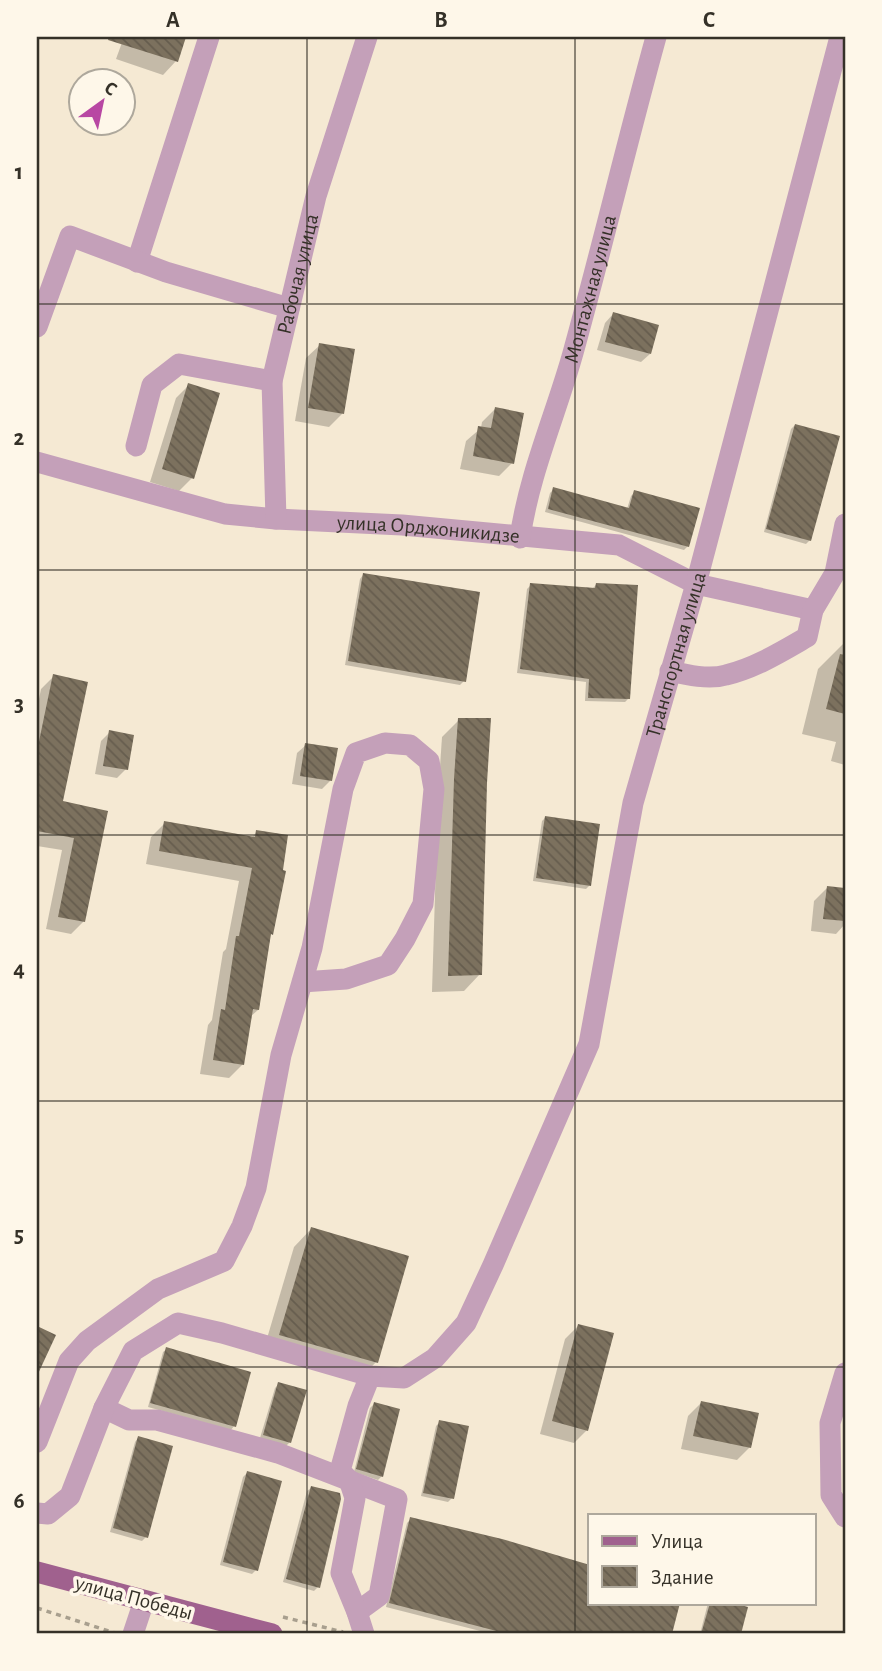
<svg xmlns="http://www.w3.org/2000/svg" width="882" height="1671" font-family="'Alegreya Sans',sans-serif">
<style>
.shadow{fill:#0003}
.building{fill:url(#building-back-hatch)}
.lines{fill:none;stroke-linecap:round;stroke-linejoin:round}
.path{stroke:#a89f8e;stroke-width:3.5;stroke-dasharray:5 5;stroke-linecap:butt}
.minor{stroke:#c4a0b9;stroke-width:21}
.major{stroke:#a0618e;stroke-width:21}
.grid{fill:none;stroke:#353128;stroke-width:2;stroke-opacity:0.55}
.labels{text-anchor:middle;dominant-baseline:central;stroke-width:7;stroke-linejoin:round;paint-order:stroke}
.street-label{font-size:21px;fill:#353128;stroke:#fef7e9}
.neatline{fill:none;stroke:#353128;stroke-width:2.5}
.grid-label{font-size:23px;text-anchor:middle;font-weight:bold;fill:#353128}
</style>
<defs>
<pattern id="building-back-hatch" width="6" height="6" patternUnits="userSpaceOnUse" patternTransform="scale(1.75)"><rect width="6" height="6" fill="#7c715e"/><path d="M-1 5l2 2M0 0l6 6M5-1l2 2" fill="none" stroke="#665d4e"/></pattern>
</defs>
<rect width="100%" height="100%" fill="#f5e9d3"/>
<g class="shadow">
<path d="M124,37H184L176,61L163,75L116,59Z"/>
<path d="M613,314L650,354L641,362L597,350L605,323Z"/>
<path d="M320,345L342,414L329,427L295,421L306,358Z"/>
<path d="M189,385L192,478L179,491L150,482L176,398Z"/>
<path d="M495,409L512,463L499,476L460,469L466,441L481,428L482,422Z"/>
<path d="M795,425L810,540L806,544L764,532L791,429Z"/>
<path d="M554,489L627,509L631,496L635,492L688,546L684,550L545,512L550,493Z"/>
<path d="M363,575L464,681L460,685L345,665L360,579Z"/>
<path d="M597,584L628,699L625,702L585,701L586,682L517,673L527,589L531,585L593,588Z"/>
<path d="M843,644L845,645V765L831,761L836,742L802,734L818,669Z"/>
<path d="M54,676L60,802L106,812L84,921L71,934L46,929L62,850L37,846V709L41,689Z"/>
<path d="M459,720L480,974L464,991L432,992L438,796L442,737Z"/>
<path d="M110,732L126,769L117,778L95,774L101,741Z"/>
<path d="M306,745L330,781L322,789L292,784L297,753Z"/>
<path d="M545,818L590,885L586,889L533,881L542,821Z"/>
<path d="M165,823L251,838L257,832L281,872L258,1010L250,1017L243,1064L229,1078L200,1074L208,1025L212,1020L223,952L226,949L239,881L146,864L151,837Z"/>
<path d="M828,887L845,889V924L836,934L811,931L814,901Z"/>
<path d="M311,1229L376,1362L359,1380L263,1352L294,1247Z"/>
<path d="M578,1326L587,1430L574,1443L540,1434L565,1339Z"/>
<path d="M167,1349L234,1426L231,1430L148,1407L163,1352Z"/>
<path d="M279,1384L290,1442L286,1446L260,1438L275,1388Z"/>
<path d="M701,1403L750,1447L737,1460L681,1449L688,1416Z"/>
<path d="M374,1404L382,1476L378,1480L354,1472L370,1408Z"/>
<path d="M440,1422L452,1498L448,1502L421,1496L436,1426Z"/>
<path d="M138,1438L146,1537L142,1541L110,1532L135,1442Z"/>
<path d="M247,1473L256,1570L252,1574L220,1565L243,1477Z"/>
<path d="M311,1488L318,1587L314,1591L283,1582L307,1491Z"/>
<path d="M411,1519L588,1566L590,1564V1603H679L670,1634H492L386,1607L407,1523Z"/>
<path d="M708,1603H726L746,1608L739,1634H700Z"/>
</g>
<g class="building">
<path d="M109,37H186L178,62L108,40Z"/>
<path d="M613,312L659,325L651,354L605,342Z"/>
<path d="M319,343L355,349L344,414L308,408Z"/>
<path d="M188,383L220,393L194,479L162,469Z"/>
<path d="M495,407L524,413L514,464L473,456L478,426L491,428Z"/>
<path d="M795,424L840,436L811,541L766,529Z"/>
<path d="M553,487L629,508L634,490L700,508L689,547L548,509Z"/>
<path d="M363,573L480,592L466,682L348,661Z"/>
<path d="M530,583L595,588L596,583L638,585L630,699L588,698L589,679L520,669Z"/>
<path d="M840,654L845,655V714L826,709Z"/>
<path d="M53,674L88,682L63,801L108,811L85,922L58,917L74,838L37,831V751Z"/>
<path d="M458,718H491L487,783L482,975L448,976L454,779Z"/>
<path d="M109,730L134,735L128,770L103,766Z"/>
<path d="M305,743L338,748L332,781L300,776Z"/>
<path d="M545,816L600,824L591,886L536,878Z"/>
<path d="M164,821L255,837L256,830L288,835L283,870L286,871L273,935L271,934L259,1010L253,1009L244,1065L213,1060L221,1009L225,1010L236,936H239L252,868L159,851Z"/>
<path d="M827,886L845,888V921L823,919Z"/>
<path d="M311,1227L409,1256L378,1363L279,1335Z"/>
<path d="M578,1324L614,1333L588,1431L552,1421Z"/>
<path d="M37,1326L56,1335L37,1376Z"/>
<path d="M166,1347L251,1372L236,1427L150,1403Z"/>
<path d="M278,1382L307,1390L291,1443L263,1435Z"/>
<path d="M701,1401L759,1413L751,1448L693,1436Z"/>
<path d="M374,1402L400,1409L383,1477L356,1469Z"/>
<path d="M439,1420L469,1426L454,1499L423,1493Z"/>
<path d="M138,1436L173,1446L148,1538L113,1528Z"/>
<path d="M247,1471L282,1481L258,1571L223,1562Z"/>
<path d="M311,1486L340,1493L341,1499L320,1588L286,1579Z"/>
<path d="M410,1517L502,1539L590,1565V1603H680L672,1634H508L389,1603Z"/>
<path d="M710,1603H733L748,1607L741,1634H701Z"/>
</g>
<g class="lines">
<g class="path">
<path d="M37,1608L115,1633"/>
<path d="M283,1617L343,1632"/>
</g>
<g class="minor">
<path d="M137,262L209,37"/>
<path d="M37,327L70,236L166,272L289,308"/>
<path d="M136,446L152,385L179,364L272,381"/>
<path id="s1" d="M37,462L225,514L276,519L402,525L619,545L696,584L813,610"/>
<path id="s2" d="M276,519L272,381L316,196L367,37"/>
<path id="s3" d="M520,538C529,474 556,414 573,353C602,248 627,142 656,37"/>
<path d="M670,671C687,675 709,680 726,675C755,668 781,652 807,637L813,610L835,573L845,524"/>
<path d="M845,1373L830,1423L831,1495L845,1517"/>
<path d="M104,1408L129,1420H157L278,1453L397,1499L379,1596L357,1612"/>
<path d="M37,1442L69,1361L87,1341L158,1289L224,1261L242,1226L256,1188L281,1055L312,948L343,789L356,753L385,743L410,745L429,761L434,789L423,904L405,939L388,965L346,979L302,982"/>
<path id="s4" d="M37,1513L48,1514L70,1496L104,1408L133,1351L178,1323L222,1333L370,1376L404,1378L435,1358L466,1323L493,1265L589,1044L633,803L696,584L840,37"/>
<path d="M133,1634L144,1601"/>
<path d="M364,1634L357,1612L341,1573L355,1498L349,1480L340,1471L358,1406L370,1376"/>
</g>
<path class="major" d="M37,1572L272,1634"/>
</g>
<path class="grid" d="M307,37V1634M575,37V1634M37,304H845M37,570H845M37,835H845M37,1101H845M37,1367H845"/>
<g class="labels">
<g class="street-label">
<text stroke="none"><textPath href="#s2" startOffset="248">Рабочая улица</textPath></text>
<text stroke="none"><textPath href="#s3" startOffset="259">Монтажная улица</textPath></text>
<text stroke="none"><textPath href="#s1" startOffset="399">улица Орджоникидзе</textPath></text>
<text stroke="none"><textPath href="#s4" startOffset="1272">Транспортная улица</textPath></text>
<text transform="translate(134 1598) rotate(15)">улица Победы</text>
</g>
</g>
<rect width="882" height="1671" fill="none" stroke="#fef7e9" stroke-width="77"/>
<rect x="588" y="1514" width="228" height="91" fill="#fef7e9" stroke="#aea89c" stroke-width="2"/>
<rect x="602" y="1536" width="35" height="10" fill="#a0618e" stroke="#aea89c" stroke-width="2"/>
<text x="651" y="1548" font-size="21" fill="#353128">Улица</text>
<rect x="602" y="1566" width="35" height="21" fill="url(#building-back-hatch)" stroke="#aea89c" stroke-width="2"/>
<text x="651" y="1584" font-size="21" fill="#353128">Здание</text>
<g transform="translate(102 102) rotate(33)"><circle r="33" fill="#fef7e9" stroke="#aea89c" stroke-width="2"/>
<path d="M0-5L12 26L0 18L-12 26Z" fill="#b847a3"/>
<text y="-10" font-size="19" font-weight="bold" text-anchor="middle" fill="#353128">С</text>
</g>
<rect x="38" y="38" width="806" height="1594" class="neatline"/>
<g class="grid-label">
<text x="173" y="27">A</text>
<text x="441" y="27">B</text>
<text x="709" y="27">C</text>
<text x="19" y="179">1</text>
<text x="19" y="445">2</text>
<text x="19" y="711">3</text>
<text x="19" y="976">4</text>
<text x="19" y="1242">5</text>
<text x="19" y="1508">6</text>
</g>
</svg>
